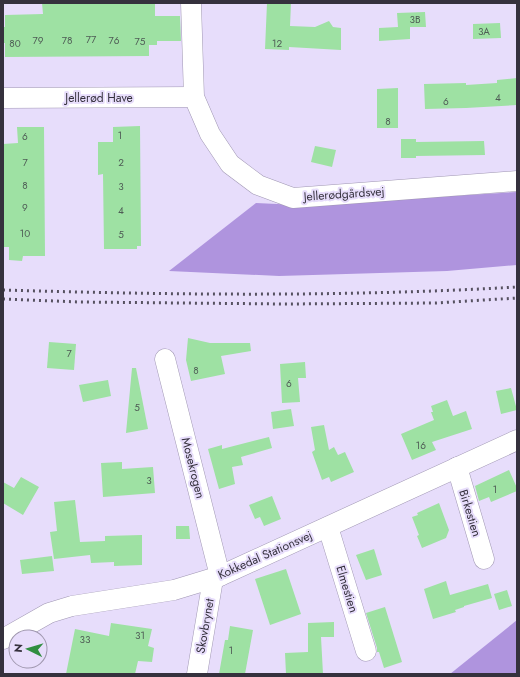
<svg xmlns="http://www.w3.org/2000/svg" width="520" height="677" font-family="Jost,sans-serif">
<style>
.forest{fill:#af94de}
.building{fill:#9ee1a3}
.lines{fill:none;stroke-linecap:round;stroke-linejoin:round}
.street-casing{stroke:#a097b3;stroke-width:21}
.street{stroke:#fff;stroke-width:20}
.rail{stroke:#565160;stroke-width:3;stroke-dasharray:2 4;stroke-linecap:butt}
.labels{text-anchor:middle;dominant-baseline:central;stroke-width:4;stroke-linejoin:round;paint-order:stroke}
.number-label{font-size:10px;fill:#4f5d56}
.street-label{font-size:12px;fill:#35313d;stroke:#e7ddfb}
</style>
<rect width="100%" height="100%" fill="#e7ddfb"/>
<g class="forest">
<path d="M517,192V265L447,271L279,276L169,271L256,203L298,205Z"/>
<path d="M517,620V674H450Z"/>
</g>
<g class="building">
<path d="M42,3H155V16H180L181,41H157V45H149V56L5,57V43H3V27H5V15L43,14Z"/>
<path d="M267,3H291L290,26L315,27L329,21L333,27L341,28V50L289,47V50L265,49Z"/>
<path d="M425,12L426,27H410V39L379,41V28L398,27L397,13Z"/>
<path d="M500,23L501,38L473,39V24Z"/>
<path d="M517,78V105L466,108L425,109L424,84L466,83V85L497,83V80Z"/>
<path d="M398,88V128H377V89Z"/>
<path d="M140,126L141,246H137V249H104L103,174L98,175V142H113V127Z"/>
<path d="M17,127H44L45,256H23L22,261L9,260V247H3V144L18,143Z"/>
<path d="M401,139H416V142L484,141L485,155L416,156V158H401Z"/>
<path d="M315,146L336,150L332,167L311,162Z"/>
<path d="M188,338L210,343H250L251,351L221,356L225,374L191,381L186,360Z"/>
<path d="M49,342L76,344L74,370L47,368Z"/>
<path d="M305,362L306,378H298L300,402L282,403L280,364Z"/>
<path d="M132,368H136L148,429L126,433Z"/>
<path d="M108,380L111,396L83,402L79,385Z"/>
<path d="M511,388L517,410L501,414L496,391Z"/>
<path d="M447,400L453,416L466,411L472,429L432,442L436,450L412,460L401,434L434,420L431,412H433L431,406Z"/>
<path d="M291,409L294,426L273,429L271,412Z"/>
<path d="M324,425L329,450L334,447L338,455L345,452L354,472L331,482L329,477L322,480L312,452L315,450L311,427Z"/>
<path d="M269,437L272,448L241,457L243,465L232,467L235,484L219,489L208,449L222,445V449Z"/>
<path d="M122,462V469L153,467L155,493L103,497L101,463Z"/>
<path d="M509,470L517,488V491L491,502L489,497L479,501L475,486Z"/>
<path d="M21,477L39,487L23,515L3,503V482L14,488Z"/>
<path d="M272,496L281,519L264,526L260,517L255,519L249,505Z"/>
<path d="M75,500L80,542L105,541V536L142,535V565L114,566V562L91,563L90,555L54,559L50,532L57,531L54,502Z"/>
<path d="M439,503L449,530L446,538L422,548L417,536L419,535L412,517L418,515L417,513Z"/>
<path d="M176,526H189L190,539H176Z"/>
<path d="M374,549L382,575L366,580L356,555Z"/>
<path d="M52,556L54,571L22,574L20,560Z"/>
<path d="M286,569L301,614L270,625L255,579Z"/>
<path d="M446,581L450,595L488,584L492,598L464,606V607L455,610L456,612L433,619L424,589Z"/>
<path d="M507,590L512,606L499,610L494,594Z"/>
<path d="M385,607L402,662L384,668L379,652H377V648L366,613Z"/>
<path d="M334,622V637H321L323,674H286L285,653L308,652V623Z"/>
<path d="M111,623L152,629L148,646L154,648L152,662L138,661L135,674H66L75,629L109,636Z"/>
<path d="M230,626L253,630L245,674H219L225,640H228Z"/>
</g>
<g class="lines">
<g class="street-casing">
<g id="street">
<path d="M191,3L194,97L210,134L230,164L258,185L293,198L517,181"/>
<path d="M3,98L194,97"/>
<path d="M165,359L220,576"/>
<path d="M457,467L484,559"/>
<path d="M328,527L366,651"/>
<path d="M3,639L49,613L72,606L174,590L220,576L517,440"/>
<path d="M197,674L213,579"/>
</g>
</g>
<use href="#street" class="street"/>
<g class="rail">
<path d="M3,290C174,295 346,297 517,287"/>
<path d="M3,299L80,302L284,304L436,303L517,298"/>
</g>
</g>
<g class="labels">
<g class="number-label">
<text x="415" y="19">3B</text>
<text x="484" y="31">3A</text>
<text x="91" y="39">77</text>
<text x="38" y="40">79</text>
<text x="67" y="40">78</text>
<text x="114" y="40">76</text>
<text x="140" y="41">75</text>
<text x="15" y="43">80</text>
<text x="277" y="43">12</text>
<text x="498" y="97">4</text>
<text x="446" y="101">6</text>
<text x="388" y="121">8</text>
<text x="120" y="135">1</text>
<text x="25" y="136">6</text>
<text x="25" y="162">7</text>
<text x="121" y="162">2</text>
<text x="25" y="185">8</text>
<text x="121" y="186">3</text>
<text x="25" y="207">9</text>
<text x="121" y="210">4</text>
<text x="25" y="233">10</text>
<text x="121" y="234">5</text>
<text x="69" y="353">7</text>
<text x="196" y="370">8</text>
<text x="289" y="383">6</text>
<text x="137" y="407">5</text>
<text x="421" y="445">16</text>
<text x="149" y="480">3</text>
<text x="495" y="489">1</text>
<text x="140" y="635">31</text>
<text x="85" y="639">33</text>
<text x="231" y="650">1</text>
</g>
<g class="street-label">
<text x="99" y="98">Jellerød Have</text>
<text transform="translate(344 194) rotate(-4)">Jellerødgårdsvej</text>
<text transform="translate(193 468) rotate(76)">Mosekrogen</text>
<text transform="translate(470 513) rotate(73)">Birkestien</text>
<text transform="translate(265 555) rotate(-24)">Kokkedal Stationsvej</text>
<text transform="translate(347 589) rotate(73)">Elmestien</text>
<text transform="translate(205 626) rotate(-80)">Skovbrynet</text>
</g>
</g>
<rect width="520" height="677" fill="none" stroke="#35313d" stroke-width="8"/>
<g transform="translate(28 649) rotate(275)"><circle r="19" fill="#e7ddfb" stroke="#a098af"/>
<path d="M0-3L7 15L0 10L-7 15Z" fill="#308e40"/>
<text y="-6" font-size="11" font-weight="bold" text-anchor="middle" fill="#35313d">N</text>
</g>
</svg>
